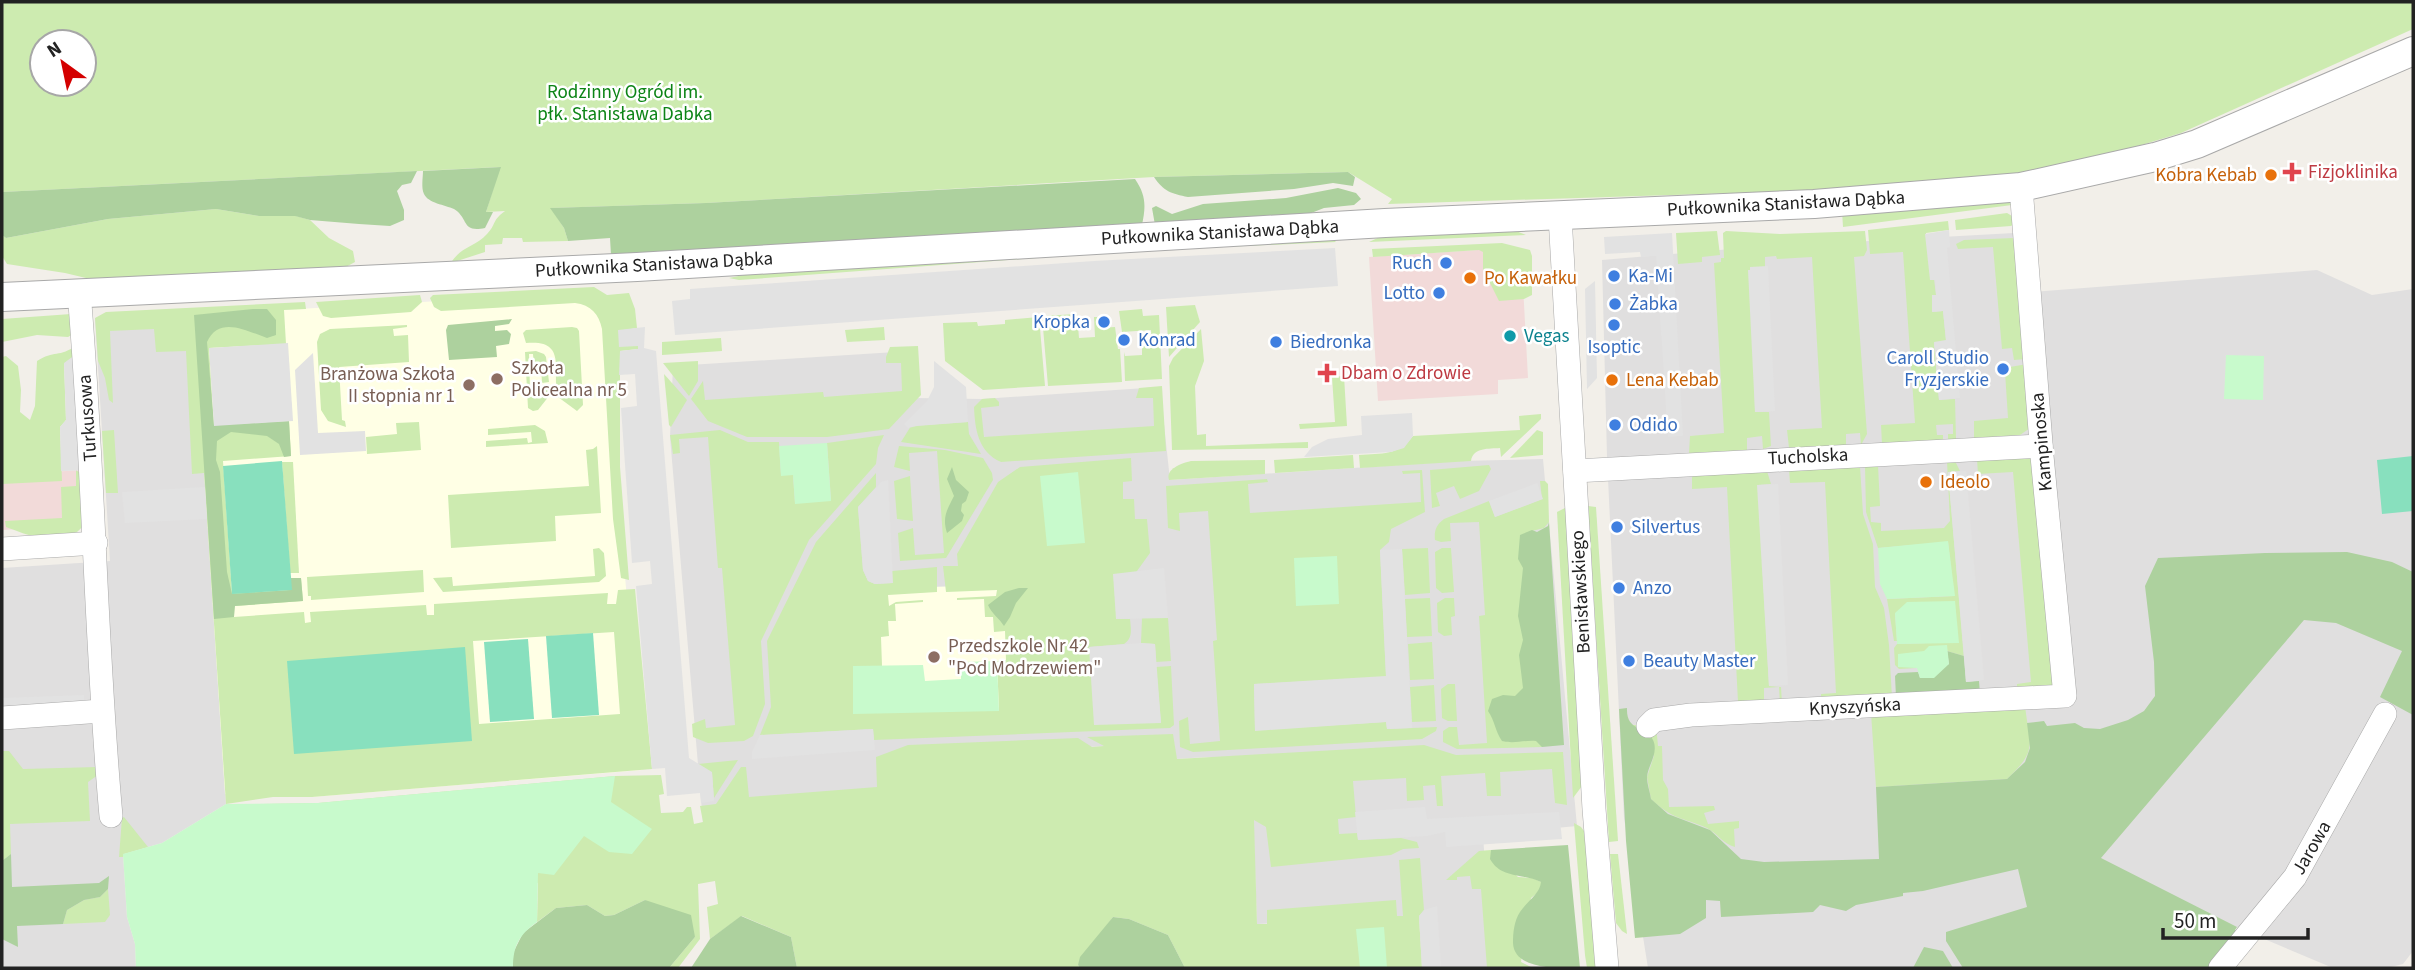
<svg xmlns="http://www.w3.org/2000/svg" width="2415" height="970" font-family="'Source Sans 3',sans-serif">
<style>
.residential{fill:#e0dfdf}
.commercial{fill:#f2dad9}
.education{fill:#ffffe5}
.grass{fill:#cdebb0;fill-rule:evenodd}
.forest{fill:#add19e}
.park{fill:#c8facc}
.pitch{fill:#88e0be}
.parking{fill:#e2e2e2}
.lines{fill:none;stroke-linecap:round;stroke-linejoin:round}
.minor-casing{stroke:#a9a9a9;stroke-width:24}
.tertiary-casing{stroke:#a9a9a9;stroke-width:30}
.minor{stroke:#fff;stroke-width:23}
.tertiary{stroke:#fff;stroke-width:28}
.health-dot{fill:#e0444e;stroke:#fff;stroke-width:2.5}
.food-dot{fill:#e8710a;stroke:#fff;stroke-width:2.5}
.shop-dot{fill:#3f7fe0;stroke:#fff;stroke-width:2.5}
.culture-dot{fill:#0f9aa8;stroke:#fff;stroke-width:2.5}
.education-dot{fill:#8d6e63;stroke:#fff;stroke-width:2.5}
.labels{text-anchor:middle;dominant-baseline:central;stroke-width:5;stroke-linejoin:round;paint-order:stroke}
.park-label{font-size:19px;fill:#0c8416;stroke:#fff}
.health-label{font-size:19px;fill:#be3a42;stroke:#fff;text-anchor:start}
.food-label{font-size:19px;fill:#c56008;stroke:#fff;text-anchor:start}
.street-label{font-size:19px;fill:#222;stroke:#fff}
.shop-label{font-size:19px;fill:#366cbe;stroke:#fff;text-anchor:start}
.culture-label{font-size:19px;fill:#0d838f;stroke:#fff;text-anchor:start}
.education-label{font-size:19px;fill:#785e54;stroke:#fff;text-anchor:start}
</style>
<rect width="100%" height="100%" fill="#f2efe9"/>
<g class="residential">
<path d="M2014,233L2019,293L2317,270L2372,295L2413,289V951L2403,964L2387,968H2333L2236,927L2182,968H1648L1624,818L1607,457L1602,260L1743,248Z"/>
<path d="M194,315L226,804L162,843L123,854L127,917L135,944L136,968H2V568L110,561L95,318Z"/>
<path d="M911,351L916,398L982,399L1160,387L1170,480L1459,461L1543,459L1577,826L1483,835L1492,968H1422L1419,916L1257,924L1251,758L1208,757L1176,759L1174,744L905,753L907,809L703,823L670,437L673,366Z"/>
</g>
<g class="commercial">
<path d="M1493,249L1522,267L1528,378L1498,380V394L1378,401L1369,257Z"/>
<path d="M82,470L84,525L2,530V475Z"/>
</g>
<g class="education">
<path d="M600,292L642,770L312,797L225,794L194,315Z"/>
<path d="M1060,583L1066,723L809,726L801,591Z"/>
</g>
<g class="grass">
<path d="M2,2H2413V29L2181,133L2092,160L1952,186L1388,204L1392,199L1348,172L1154,177L706,203L551,208L564,228L568,241L523,242L522,238H503L502,244L485,245V252L451,263C460,247 475,247 487,234C496,225 492,220 505,211L486,212L500,167L2,192ZM42,42H84V84H42Z"/>
<path d="M2007,201L2012,205L1843,227L1842,211Z"/>
<path d="M216,209L259,216H296L310,220L329,238L353,251L355,262L342,269L107,283L65,273L7,264L2,256V235L6,238L108,219Z"/>
<path d="M2007,213L2012,216L2014,224L2011,226L1956,230L1955,220Z"/>
<path d="M1948,221L1949,230L1926,233L1931,280L1934,279L1936,295H1932L1933,312L1943,311L1946,341L1934,343L1939,400L1955,399L1956,439L1948,440V434H1953V424L1936,425L1937,435H1943V440L1882,444L1881,425L1915,423L1903,252L1870,254L1868,230Z"/>
<path d="M1516,231L1526,235L1369,242L1384,235Z"/>
<path d="M1717,231L1720,255L1702,257V262L1678,264L1676,233Z"/>
<path d="M1726,231L1780,234L1865,231L1867,250L1864,256L1854,257L1867,434L1861,445L1860,433L1846,434V446L1789,448L1787,430L1822,428L1812,257L1777,259L1776,256L1765,257V267H1751L1755,412H1769L1771,446L1763,449L1762,436L1747,438V450L1689,453L1690,436L1724,433L1714,263L1721,262V258H1724L1723,233Z"/>
<path d="M2014,238L2026,359L2014,360L2012,348L2002,349L1993,247L1958,249L1956,244L1964,240Z"/>
<path d="M1333,239L1336,242L1131,251L739,280L729,278L787,266Z"/>
<path d="M1502,243L1530,250L1532,256V295L1524,299L1499,301L1483,269V252L1479,250L1373,257L1372,249Z"/>
<path d="M594,287L607,295L629,293L635,309L637,328L618,331L638,345V349L620,351V467L629,580L621,578L613,519L602,329C599,314 591,305 575,303L441,311L434,307L430,298L433,295Z"/>
<path d="M420,295L422,302L411,312L331,318L323,316L316,302Z"/>
<path d="M305,302L306,309L284,310L286,344L209,348L214,426L289,421L291,456L223,461L232,593L291,590V578H301L303,601L234,606V617L304,612L305,623L311,622L310,612L426,605L427,615H434V604L608,593L607,604H616L618,590L635,589L652,769L312,797H273L226,804L204,473L192,474L186,351L156,352L154,329L110,331L113,403L109,400L105,378L98,361L95,318L106,312ZM614,632L620,714L479,724L473,641Z"/>
<path d="M1195,305L1200,322L1169,357L1166,307Z"/>
<path d="M1142,309L1143,316L1159,315L1162,379L1125,381L1124,352L1125,356L1142,355V346H1152L1151,330L1122,332L1119,311Z"/>
<path d="M71,314L73,334L68,337L37,335L2,342V319Z"/>
<path d="M1077,314L1079,338L1095,337L1094,317H1097L1099,328L1115,327L1118,349H1120L1122,382L1048,386L1042,316Z"/>
<path d="M1039,317L1045,386L983,390L945,361L943,323L977,322L978,326L1005,324V320Z"/>
<path d="M407,325V327L393,329L394,336L408,335L409,362L339,367L342,420L345,421L346,427L328,421L321,410L317,342L320,334L330,329Z"/>
<path d="M572,327L577,328L579,331L583,405L577,411L558,397C551,372 569,339 526,343L523,333L526,330Z"/>
<path d="M884,327L885,340L847,342L845,330Z"/>
<path d="M1201,329L1204,361L1195,386L1197,435L1206,434V446L1308,442V448L1172,450L1169,366L1173,358Z"/>
<path d="M721,338L722,351L662,355V342Z"/>
<path d="M77,345V354L64,364L66,420L60,427L62,481L2,484V357L6,356L18,366L21,390L20,412L30,420L35,406L37,361C54,350 59,358 77,345Z"/>
<path d="M918,346L921,395L889,429L827,437H747L708,421L691,399L703,381L705,400L823,392L824,397L902,391L901,363H886V357L890,347Z"/>
<path d="M536,351L544,354L546,357L549,382L542,383L541,366L534,367L533,354H529L530,390L549,386V396L538,410L533,411L528,408L525,352Z"/>
<path d="M698,361V381L689,396L663,363Z"/>
<path d="M2027,364L2030,428L2020,435L1974,438V421L2008,418L2005,372L2010,371V367Z"/>
<path d="M664,374L687,400L671,427L669,425Z"/>
<path d="M1344,376L1347,426L1300,429L1299,424L1335,422L1332,377Z"/>
<path d="M1162,386L1166,451L1001,462C978,452 975,429 974,407L982,399L995,398L999,402V406L981,408L984,437L1154,426L1153,398H1136L1139,388Z"/>
<path d="M1541,414V419L1501,457L1500,448C1489,449 1473,447 1471,461L1360,468L1359,455C1382,453 1398,456 1413,436L1520,430L1519,416Z"/>
<path d="M419,422L421,450L367,454L366,437L397,434L396,423Z"/>
<path d="M968,422L969,434L981,454L901,442L911,426Z"/>
<path d="M535,425L545,431L548,443L486,447V441L527,438L528,443L532,442L531,432L488,435V429Z"/>
<path d="M114,430L118,493H106L102,431Z"/>
<path d="M720,430L748,442H779L781,475H793L795,503L831,500L827,443L884,435L878,448L876,464L809,540L761,641L765,704L753,736L744,741L708,743L693,737L692,724L705,719L706,728L735,725L722,568H718L708,437L679,439L680,453L673,454L670,435Z"/>
<path d="M1537,430L1543,432V455L1510,458Z"/>
<path d="M597,446L601,513L555,516L556,541L451,548L448,495L589,486L586,450L593,449Z"/>
<path d="M899,446L945,450L983,458L992,473L993,480L946,558L900,561L898,533L913,528L915,555L944,553L937,451L909,453L910,471L894,467Z"/>
<path d="M1353,455L1354,468L1275,473L1274,460Z"/>
<path d="M1131,458L1132,481L1123,482V499H1134L1135,519H1147L1150,553L1137,571L1116,619H1130C1131,629 1133,638 1124,644L1089,647L1161,723L1156,667L1171,666L1174,725L1170,728L874,740L873,729L760,735L771,707L767,641L816,542L876,473V487L858,507L863,570L868,581L875,584L892,583V571L937,567V592L888,595L889,606L896,602L923,600V602L895,604L896,621H888L889,636L881,637L882,666H853L999,711L997,661L1006,660L1005,631L994,632L993,617H985L984,599L957,600V598L996,596L997,590L946,592L943,566H958L957,554L998,482L1020,467Z"/>
<path d="M2031,458L2055,685L2017,687V684L2031,682L2013,472L1978,474L1977,459Z"/>
<path d="M1265,460V474L1169,480C1165,469 1182,463 1191,461Z"/>
<path d="M1947,461H1955L1960,471L1948,472L1964,656L1947,651L1946,645L1917,668L1899,669L1895,665L1894,648L1897,644L1959,642L1895,613L1897,641H1894L1887,599L1954,596L1948,542L1878,548L1866,512L1865,466L1878,465L1880,506L1870,507L1871,522L1881,523V531L1944,528L1950,521Z"/>
<path d="M282,462H293L299,573H290Z"/>
<path d="M1489,465L1491,469L1479,491L1460,499L1454,486L1436,493L1440,506L1432,508L1430,470Z"/>
<path d="M1860,466L1863,514L1873,544L1875,587L1884,608L1889,645L1892,698L1821,702V694L1836,693L1825,482L1790,483L1789,470Z"/>
<path d="M76,470L80,473L84,525C64,550 30,536 6,527L5,521L62,518L61,487L76,486Z"/>
<path d="M1422,470L1425,512L1391,529L1389,542L1380,550L1386,677L1254,684L1255,730L1386,722L1387,729L1437,727L1436,731L1422,739L1193,752L1180,747L1179,721L1188,717L1190,744L1220,741L1213,641L1217,640L1208,511L1179,513L1180,531L1168,528L1166,486L1267,479L1268,482L1248,484L1250,513L1421,502L1420,473L1403,474L1402,471Z"/>
<path d="M1767,471L1771,484L1758,485L1769,686L1781,687L1782,704H1780L1779,687L1764,688V705L1738,702L1727,487L1692,489V475Z"/>
<path d="M910,476L913,521L897,519L894,481Z"/>
<path d="M1540,481H1545L1548,484L1549,522L1544,528L1532,531L1542,747L1457,749L1443,742V731L1449,727H1457L1459,745L1487,743L1479,616L1485,615L1479,522L1450,523L1451,541L1441,542L1435,540C1434,531 1436,525 1444,519L1489,501L1495,517L1542,499Z"/>
<path d="M1588,506L1596,507L1618,841L1609,842Z"/>
<path d="M1567,507L1582,786L1573,798L1557,512Z"/>
<path d="M599,548L604,553L606,576L599,582L443,592L433,578L452,577L453,586L595,576L593,549Z"/>
<path d="M1428,548L1430,593L1405,595L1402,549Z"/>
<path d="M1442,548H1451L1454,592L1442,593L1436,588L1435,552Z"/>
<path d="M423,570L424,592L311,600V596H308L307,577Z"/>
<path d="M1430,598L1432,636L1407,637L1405,599Z"/>
<path d="M1445,598H1454L1455,616L1451,617L1452,635L1444,636L1438,632L1437,603Z"/>
<path d="M1142,618H1168L1171,661L1156,662L1155,644L1141,643Z"/>
<path d="M1432,642L1434,679L1410,680L1408,644Z"/>
<path d="M1448,684H1455L1457,721H1448L1442,718L1441,689Z"/>
<path d="M1434,685L1436,721L1412,722L1410,687Z"/>
<path d="M2025,705C2029,745 2039,749 2007,779L1876,787L1871,713Z"/>
<path d="M1632,725H1656L1658,746H1662L1663,780L1668,789L1669,807L1714,806L1715,810L1704,813L1708,824L1739,821V828L1734,829L1735,847C1723,844 1718,834 1707,828C1682,817 1673,820 1651,799L1647,777L1654,756L1638,729Z"/>
<path d="M1173,734L1177,759L1424,745L1456,755L1563,752L1567,805L1555,803L1552,769L1500,772L1501,796H1487L1485,773L1441,776L1443,806H1437L1435,785L1423,786L1424,800L1407,801L1406,778L1353,781L1356,817L1338,819L1339,834L1357,833L1358,840L1401,838L1417,842L1419,848L1403,849L1391,855L1271,867L1266,827L1254,820L1257,924H1267V910L1396,900L1397,916H1403L1399,860L1420,858L1424,910L1419,916L1422,968H1185L1168,935L1129,919L1113,917L1078,965L1080,968H797L791,937L742,916L710,939L707,907L718,904L715,881L698,884L700,939L678,968H669L695,937L645,900L614,915L605,916L587,905L556,908L537,922L538,883L262,804L318,803L615,776L661,775L664,794L659,795L661,813L683,812L687,807H691L694,824L703,822L700,806L716,804L741,767H746L749,797L877,787L876,757L908,745L1078,738L1092,747L1104,746L1087,737Z"/>
<path d="M2,751H9L23,769L97,767L98,775L88,782L90,821L10,824L11,854L2,861Z"/>
<path d="M738,760L714,798L712,773L698,764Z"/>
<path d="M124,817L148,847L124,854L123,857H119L122,818Z"/>
<path d="M1574,823L1581,827L1584,831L1597,968H1587L1585,955Z"/>
<path d="M1491,850L1518,877L1533,878L1541,882V890L1531,898L1521,962L1533,968H1487L1481,889H1472L1470,876L1457,877V880H1446L1479,851Z"/>
<path d="M1610,854H1618L1627,934L1622,931L1616,923Z"/>
<path d="M108,889L110,915L105,922L63,924L67,910L84,900L100,897Z"/>
</g>
<g class="forest">
<path d="M501,167L486,212H493L485,228C461,233 469,218 454,209C445,205 428,203 424,194C421,188 423,177 423,171Z"/>
<path d="M417,171L411,183L402,185L397,191L404,210V220L390,226L359,224L310,220L295,216H259L216,209L108,219L6,238L2,235V192Z"/>
<path d="M1348,172L1355,177L1353,186L1333,183L1294,189L1188,197C1172,194 1163,191 1154,177Z"/>
<path d="M1135,179C1146,195 1146,206 1142,225L611,255L610,238L568,241L564,228L550,208L706,203Z"/>
<path d="M1338,188L1356,193L1361,199L1354,205L1324,208L1296,219L1155,225L1152,208L1156,206L1172,214L1203,204L1286,198Z"/>
<path d="M253,309H267L276,320V335L267,338C247,331 219,315 207,342L214,425L289,421L291,456L284,457L279,444L267,436L231,432L217,441L216,460L220,472L227,572L232,594L291,590V578H301L303,601L235,606L234,617L214,619L194,315Z"/>
<path d="M512,319L509,324L495,326V331L507,330L511,334L509,344L496,346L497,357L449,360L446,330L448,325Z"/>
<path d="M952,467L956,480L969,492L966,501L962,504L961,511L964,515L962,521L947,533C942,517 947,510 954,496L947,479Z"/>
<path d="M1549,522L1564,745L1542,747L1536,741C1524,740 1514,744 1502,741C1495,731 1495,721 1488,711L1492,699L1503,695L1515,696L1523,688L1519,655L1523,640L1518,616L1523,568L1518,559L1520,535L1532,530L1537,532L1548,526Z"/>
<path d="M2347,552L2392,562L2413,572V715L2380,697L2402,651L2336,623L2304,620L2101,858L2237,927L2235,930L2237,932L2209,968H1963L1946,941V932L2027,907L2018,869L1923,891L1903,893V896L1856,905L1846,911L1820,905L1813,912L1721,917L1720,901L1706,900V918L1680,934L1635,938L1626,841L1619,709L1627,708C1626,732 1646,725 1653,740C1659,753 1648,765 1647,777C1647,784 1650,792 1651,799L1668,814L1710,830L1741,859L1764,862L1879,859L1876,787L2007,779L2025,762L2030,748L2027,723L2044,721L2047,726L2075,723L2084,728L2100,729L2128,720L2144,711L2155,696L2154,662L2145,586L2158,558L2265,553Z"/>
<path d="M1019,588H1028L1016,603L1010,617L1004,626C999,618 992,614 988,605L1005,592Z"/>
<path d="M1947,651L1964,656L1966,682L1979,681L1980,694L1896,697L1895,676L1898,673L1918,672L1920,678L1949,664Z"/>
<path d="M1568,845L1580,968C1558,968 1514,970 1513,943C1513,933 1514,921 1520,912C1527,901 1540,894 1541,882C1523,873 1501,879 1490,859L1491,850Z"/>
<path d="M11,854L12,887L99,883L109,876L108,889L100,897L84,900L67,910L63,924L17,926L18,947L2,939V861Z"/>
<path d="M645,900L691,915L695,937L669,968H513V953L523,933L556,908L587,905L605,916L614,915Z"/>
<path d="M741,916L791,937L797,968H691L710,939Z"/>
<path d="M1113,917L1129,919L1168,935L1185,968H1080L1078,965L1080,957Z"/>
<path d="M1924,947L1943,951L1953,968H1913Z"/>
</g>
<g class="park">
<path d="M2226,355L2264,356L2263,400L2224,399Z"/>
<path d="M827,443L831,501L795,504L793,475L781,476L779,446Z"/>
<path d="M1078,472L1085,543L1047,546L1040,476Z"/>
<path d="M1948,541L1955,596L1887,599L1880,584L1878,548Z"/>
<path d="M1337,556L1339,604L1296,606L1294,558Z"/>
<path d="M1955,601L1959,643L1897,644L1895,613L1907,602Z"/>
<path d="M1947,645L1949,664L1934,678H1920L1917,668L1898,667V654L1924,651L1929,646Z"/>
<path d="M997,661L999,711L853,714V666L923,665L925,681L961,679V662Z"/>
<path d="M615,776L611,802L652,829L632,854L609,852L584,836L554,875L538,873L537,922C519,935 513,946 513,968H136L135,944L127,917L123,854L162,843L226,804L318,803Z"/>
<path d="M1384,927L1387,968H1360L1356,929Z"/>
</g>
<g class="pitch">
<path d="M2413,456V511L2382,514L2377,460Z"/>
<path d="M282,461L292,590L232,594L223,466Z"/>
<path d="M593,633L599,715L552,718L546,636Z"/>
<path d="M528,639L534,719L490,722L484,642Z"/>
<path d="M465,647L472,741L294,754L287,661Z"/>
</g>
<g class="parking">
<path d="M1949,230L1950,247L1947,248L1960,398L1939,400L1934,342L1946,340L1943,311L1932,312V295H1936L1935,280H1930L1925,234Z"/>
<path d="M1672,233L1683,436L1668,437L1656,256L1641,257L1640,252L1605,254L1604,237Z"/>
<path d="M1335,248L1338,286L675,335L672,301L690,299V289L1094,261Z"/>
<path d="M1768,266L1775,411L1755,412L1748,270H1750V267Z"/>
<path d="M1595,281L1597,378L1587,389L1585,289Z"/>
<path d="M645,327L644,348L656,351L689,758L712,772L714,801L701,803L700,793L667,796L665,768L652,769L636,586L652,584L650,561L632,563L621,408L637,406L635,374L619,375L620,351L638,349V346L619,347L618,330Z"/>
<path d="M288,343L293,421L214,426L209,348Z"/>
<path d="M83,349L91,470L61,471L60,427L66,420L64,363Z"/>
<path d="M313,353L318,433L365,431L366,451L300,455L295,370Z"/>
<path d="M934,361L966,387L968,422L917,426L908,428L904,424L927,401L934,387Z"/>
<path d="M1412,413L1413,436L1404,448L1391,452L1304,457L1312,447L1328,439L1362,435L1361,416Z"/>
<path d="M1966,471L1984,680L1966,682L1948,472Z"/>
<path d="M888,480L893,583L875,584L868,581L863,570L858,507L881,482Z"/>
<path d="M1537,483L1543,499L1495,517L1489,501Z"/>
<path d="M1778,484L1788,685L1769,686L1757,485Z"/>
<path d="M205,487L207,519L125,523L122,492Z"/>
<path d="M1402,549L1412,728L1387,729L1386,722L1255,731L1254,684L1386,676L1380,550Z"/>
<path d="M1164,568L1168,618L1116,619L1113,574Z"/>
<path d="M1141,643L1155,644L1161,723L1094,725L1089,647Z"/>
<path d="M84,695V708L2,712V698Z"/>
<path d="M873,729L875,750L752,759V752L760,735Z"/>
<path d="M1425,807L1427,819L1559,812L1562,839L1446,847L1445,832L1427,836L1358,840L1355,812Z"/>
<path d="M1437,906L1441,968H1422L1419,916L1424,910Z"/>
</g>
<g class="lines">
<g class="minor-casing">
<g id="minor">
<path d="M1560,216L1594,809L1607,968"/>
<path d="M79,292C94,467 95,642 111,816"/>
<path d="M1575,471L2041,446"/>
<path d="M2,549L96,543"/>
<path d="M2,718L102,711"/>
<path d="M1648,726L1654,720L1691,715L2065,696L2042,456L2021,187"/>
<path d="M2220,968L2295,877L2385,714"/>
</g>
</g>
<g class="tertiary-casing">
<path id="tertiary" d="M2,297L637,267L1385,223L1814,204L2021,187L2155,157L2197,144L2413,51"/>
</g>
<use href="#minor" class="minor"/>
<use href="#tertiary" class="tertiary"/>
</g>
<g class="health-dot">
<path d="M2288.5 161.5h7v7h7v7h-7v7h-7v-7h-7v-7h7z"/>
<path d="M1323.5 362.5h7v7h7v7h-7v7h-7v-7h-7v-7h7z"/>
</g>
<g class="food-dot">
<circle cx="2271" cy="175" r="7"/>
<circle cx="1470" cy="278" r="7"/>
<circle cx="1612" cy="380" r="7"/>
<circle cx="1926" cy="482" r="7"/>
</g>
<g class="shop-dot">
<circle cx="1446" cy="263" r="7"/>
<circle cx="1614" cy="276" r="7"/>
<circle cx="1439" cy="293" r="7"/>
<circle cx="1615" cy="304" r="7"/>
<circle cx="1104" cy="322" r="7"/>
<circle cx="1614" cy="325" r="7"/>
<circle cx="1124" cy="340" r="7"/>
<circle cx="1276" cy="342" r="7"/>
<circle cx="2003" cy="369" r="7"/>
<circle cx="1615" cy="425" r="7"/>
<circle cx="1617" cy="527" r="7"/>
<circle cx="1619" cy="588" r="7"/>
<circle cx="1629" cy="661" r="7"/>
</g>
<circle class="culture-dot" cx="1510" cy="336" r="7"/>
<g class="education-dot">
<circle cx="497" cy="379" r="7"/>
<circle cx="469" cy="385" r="7"/>
<circle cx="934" cy="657" r="7"/>
</g>
<g class="labels">
<g class="park-label">
<text x="625" y="92">Rodzinny Ogród im.<tspan x="625" dy="22">płk. Stanisława Dabka</tspan></text>
</g>
<g class="health-label">
<text x="2308" y="172">Fizjoklinika</text>
<text x="1341" y="373">Dbam o Zdrowie</text>
</g>
<g class="food-label">
<text x="2257" y="175" text-anchor="end">Kobra Kebab</text>
<text x="1484" y="278">Po Kawałku</text>
<text x="1626" y="380">Lena Kebab</text>
<text x="1940" y="482">Ideolo</text>
</g>
<g class="street-label">
<text transform="translate(1786 204) rotate(-3)">Pułkownika Stanisława Dąbka</text>
<text transform="translate(1220 233) rotate(-3)">Pułkownika Stanisława Dąbka</text>
<text transform="translate(654 265) rotate(-3)">Pułkownika Stanisława Dąbka</text>
<text transform="translate(88 418) rotate(-94)">Turkusowa</text>
<text transform="translate(2042 442) rotate(-95)">Kampinoska</text>
<text transform="translate(1808 457) rotate(-3)">Tucholska</text>
<text transform="translate(1581 592) rotate(-93)">Benisławskiego</text>
<text transform="translate(1855 707) rotate(-3)">Knyszyńska</text>
<text transform="translate(2312 848) rotate(-60)">Jarowa</text>
</g>
<g class="shop-label">
<text x="1432" y="263" text-anchor="end">Ruch</text>
<text x="1628" y="276">Ka-Mi</text>
<text x="1425" y="293" text-anchor="end">Lotto</text>
<text x="1629" y="304">Żabka</text>
<text x="1090" y="322" text-anchor="end">Kropka</text>
<text x="1138" y="340">Konrad</text>
<text x="1290" y="342">Biedronka</text>
<text x="1614" y="347" text-anchor="middle">Isoptic</text>
<text x="1989" y="358" text-anchor="end">Caroll Studio<tspan x="1989" dy="22">Fryzjerskie</tspan></text>
<text x="1629" y="425">Odido</text>
<text x="1631" y="527">Silvertus</text>
<text x="1633" y="588">Anzo</text>
<text x="1643" y="661">Beauty Master</text>
</g>
<g class="culture-label">
<text x="1524" y="336">Vegas</text>
</g>
<g class="education-label">
<text x="511" y="368">Szkoła<tspan x="511" dy="22">Policealna nr 5</tspan></text>
<text x="455" y="374" text-anchor="end">Branżowa Szkoła<tspan x="455" dy="22">II stopnia nr 1</tspan></text>
<text x="948" y="646">Przedszkole Nr 42<tspan x="948" dy="22">"Pod Modrzewiem"</tspan></text>
</g>
</g>
<rect width="2415" height="970" fill="none" stroke="#222222" stroke-width="7"/>
<g transform="translate(63 63) rotate(327)"><circle r="33" fill="#ffffff" stroke="#a7a7a7" stroke-width="2"/>
<path d="M0-5L12 26L0 18L-12 26Z" fill="#d40000"/>
<text y="-10" font-size="19" font-weight="bold" text-anchor="middle" fill="#222222">N</text>
</g>
<path d="M2163 928v10h145v-10" fill="none" stroke="#222222" stroke-width="3.5"/>
<text x="2174" y="928" font-size="21" fill="#222222" stroke="#ffffff" stroke-width="5" paint-order="stroke">50 m</text>
</svg>
